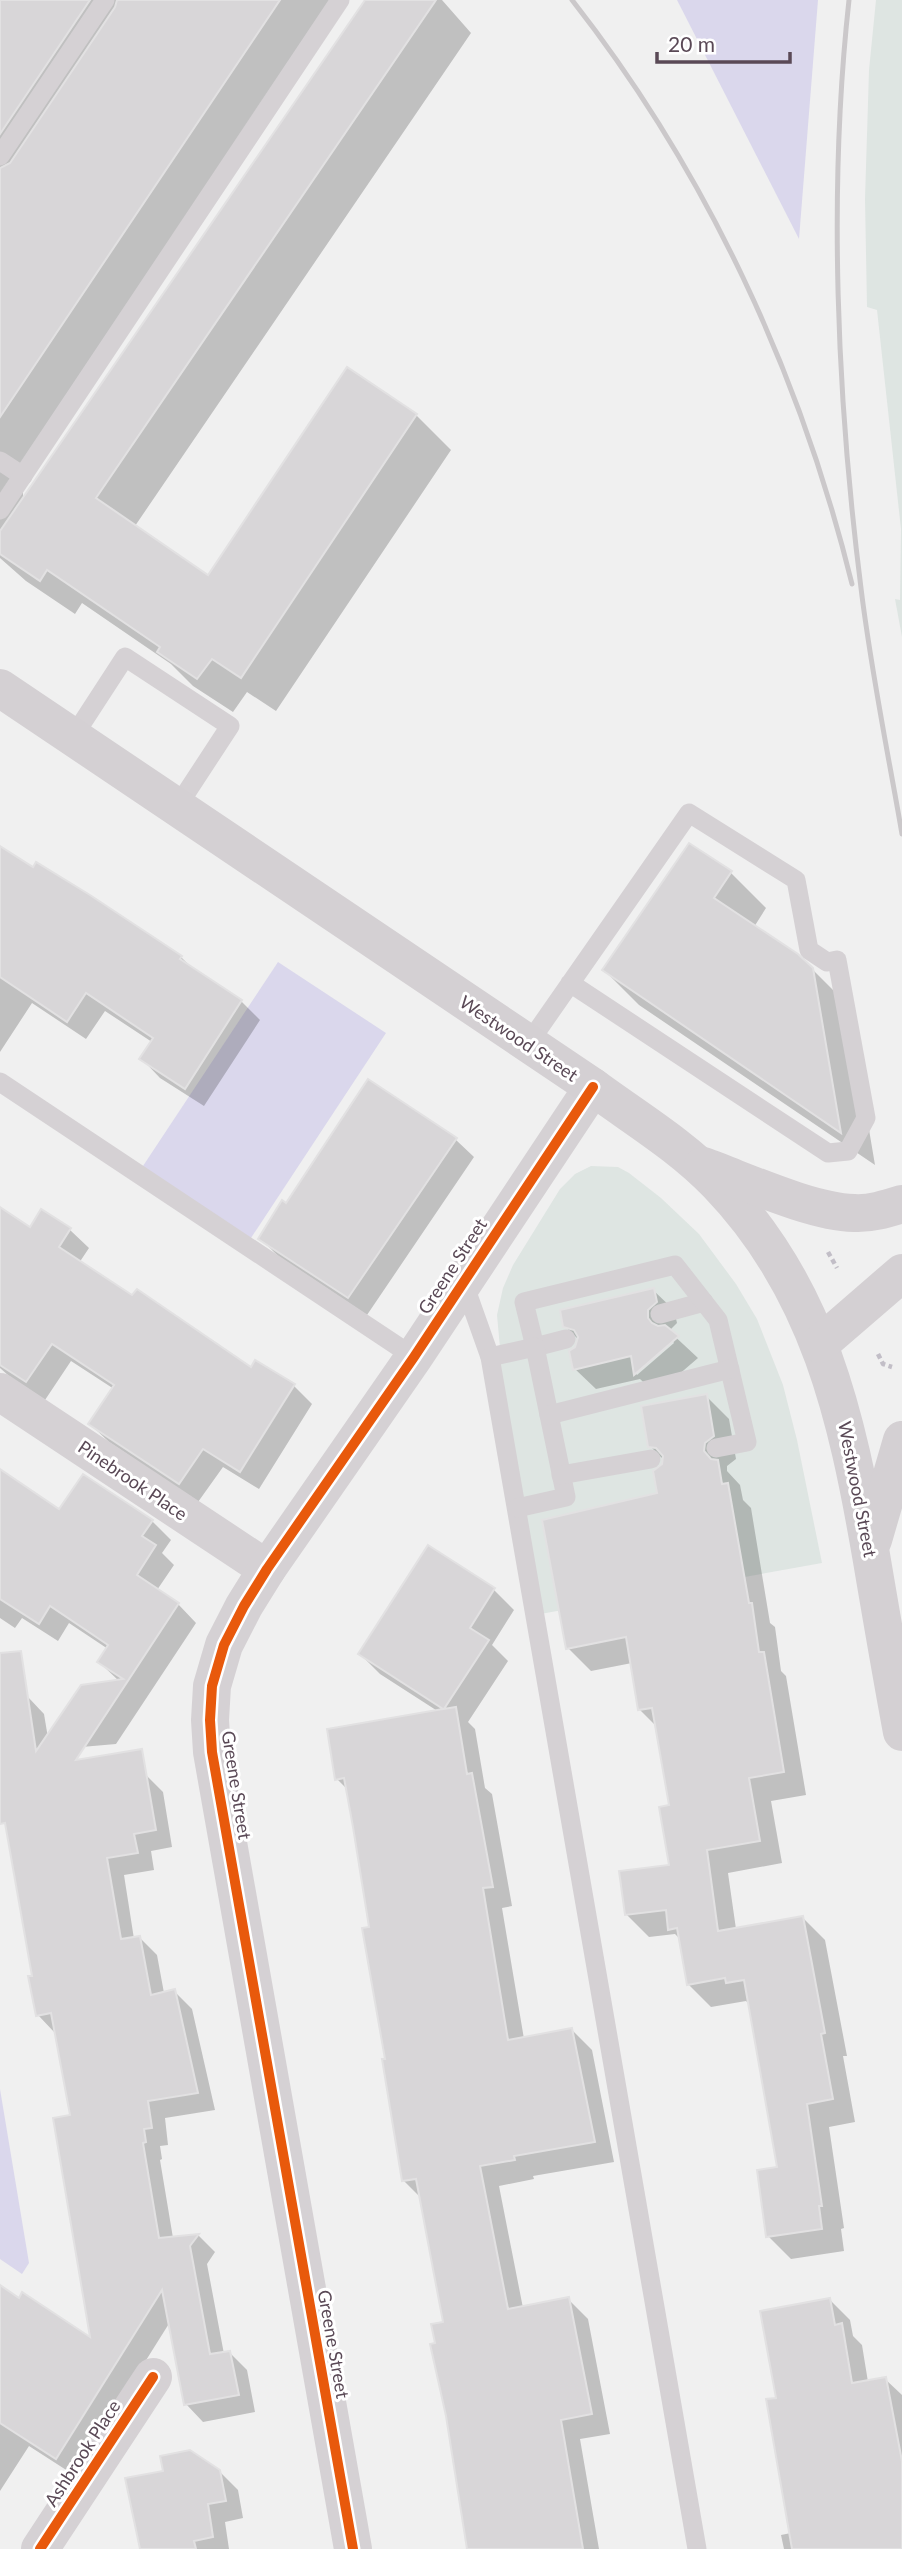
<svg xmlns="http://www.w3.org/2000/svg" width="902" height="2549" font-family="Lato,sans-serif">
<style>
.commercial{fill:#dee5e2}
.green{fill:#dad7ec}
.shadow{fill:#0003;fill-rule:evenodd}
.building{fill:#d8d6d8;stroke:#e2e1e2;stroke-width:2}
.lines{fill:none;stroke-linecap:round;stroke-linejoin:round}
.path{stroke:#c2bec7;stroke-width:4.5;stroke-dasharray:5 3.5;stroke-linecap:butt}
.lane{stroke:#d5d1d4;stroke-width:19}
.street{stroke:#d5d1d4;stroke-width:38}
.secondary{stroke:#d4d0d3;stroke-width:38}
.rail{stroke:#cbc8ca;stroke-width:5}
.cycleway-casing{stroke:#fff;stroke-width:15}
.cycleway{stroke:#e8590c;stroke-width:10}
.labels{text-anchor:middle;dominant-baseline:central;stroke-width:6;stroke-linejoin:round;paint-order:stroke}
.street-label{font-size:18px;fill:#5a4956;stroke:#fff}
</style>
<rect width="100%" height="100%" fill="#f0f0f0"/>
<g class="commercial">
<path d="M876,0H902V637L895,599L900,600L901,529L877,310L867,307L865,199L869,70Z"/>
<path d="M591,1166L618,1167L629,1173L661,1198L699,1234L736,1284L757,1319L783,1385L797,1440L822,1563L535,1615L491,1369L501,1359L497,1315L503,1288L513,1265L560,1189L575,1174Z"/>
</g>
<g class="green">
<path d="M677,0H818L799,239Z"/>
<path d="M278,962L386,1033L249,1241L141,1169Z"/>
<path d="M0,2089L29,2263L22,2274L0,2259Z"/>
</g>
<g class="shadow">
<path d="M0,0H338L23,491V501L367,0H442L471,33L135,526L209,577L416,415L451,450L276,711L247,692L233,712L193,686L171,664L82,603L75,614L26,581L0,558Z"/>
<path d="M0,848L181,957L194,970L241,1001L260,1020L204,1106L160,1078L142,1059L152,1042L105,1011L86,1039L32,1003L0,1052Z"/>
<path d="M731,873L766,908L754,927L812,969L848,1005L875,1165L639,1005L604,970Z"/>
<path d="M368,1081L456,1140L474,1157L367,1315L278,1256L260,1238L287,1205Z"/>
<path d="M0,1208L31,1229L42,1211L70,1230L89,1248L79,1263L251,1369L294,1386L312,1404L259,1489L223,1467L198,1502L109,1442L90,1424L114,1389L71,1361L45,1400L9,1376L0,1368Z"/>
<path d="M653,1290L674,1310L677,1323L669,1331L698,1358L656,1394L640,1379L596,1389L575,1369L579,1340L565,1326ZM672,1340L674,1343L637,1375L635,1372Z"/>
<path d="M706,1396L729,1419L736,1459L727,1466V1471L740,1485L743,1500L751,1508L770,1623L775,1627L781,1671L786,1676L806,1795L771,1801L782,1863L728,1873L736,1929L803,1918L825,1940L847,2056H843L855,2122L829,2127L844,2228L841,2229L844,2251L791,2259L768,2236L779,2169L750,2005L746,2001L711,2007L688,1984L681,1940L675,1934L649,1937L626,1914L671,1867V1806L657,1727L640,1710L632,1663L591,1671L568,1648L659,1495L664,1460L650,1446Z"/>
<path d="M84,1476L152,1521L171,1540L162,1553L174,1565L157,1590L178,1604L196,1623L116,1744L70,1748L119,1681L99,1662L108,1649L69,1623L58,1641L22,1618L15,1628L0,1618V1495L60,1512Z"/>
<path d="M494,1590L514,1610L492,1645L508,1661L468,1722L475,1729L485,1788L492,1794L512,1906L502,1908L524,2039L572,2030L592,2050L614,2162L533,2176L534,2179L499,2186L523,2308L568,2299L588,2319L610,2434L580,2439L599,2549H469L437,2344L445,2323L421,2198L404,2181L371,1928L348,1790L337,1779L439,1712L380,1674L360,1654Z"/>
<path d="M27,1696L44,1714L50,1750L4,1754L0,1749V1700Z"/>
<path d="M145,1774L163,1792L172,1847L151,1851L154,1870L124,1875L134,1939L140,1938L157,1955L164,1993L174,1991L192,2009L215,2110L165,2118L168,2145L160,2146L162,2159L160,2160L173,2238L198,2235L215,2252L207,2264L224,2354L230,2353L247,2370L255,2412L203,2422L186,2404L170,2322L74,2475L29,2446L0,2491V2287L93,2340L72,2117L55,2033L38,2015L34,1977Z"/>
<path d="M830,2300L850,2320L853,2336L862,2345L868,2382L885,2379L902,2395V2549H784L781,2535L791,2533L778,2399Z"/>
<path d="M219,2471L238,2490L243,2518L225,2522L229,2549H142Z"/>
</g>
<g class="building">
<path d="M0,0H90L0,134Z"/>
<path d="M117,0H280L0,417V168L10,163L115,7Z"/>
<path d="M365,0H436L96,498L208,575L347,367L417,414L241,678L212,659L197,679L157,652L160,647L47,570L40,581L0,554V531Z"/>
<path d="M689,843L732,871L714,898L798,954L813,968L841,1133L602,970Z"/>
<path d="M0,846L33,867L36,862L90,895L182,956L180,959L242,1000L185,1089L139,1059L153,1038L86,993L67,1022L0,977Z"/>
<path d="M368,1079L457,1138L348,1298L258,1239L282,1200L286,1203Z"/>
<path d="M0,1207L30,1227L41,1209L71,1228L59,1247L132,1295L137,1289L251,1367L255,1360L295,1384L240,1472L203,1449L179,1484L88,1424L114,1385L52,1344L26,1382L0,1365Z"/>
<path d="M654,1288L657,1302L648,1310V1318L652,1323L658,1326L665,1325L679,1336L634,1375L631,1356L573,1370L569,1351L575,1347L578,1337L574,1330L563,1327L560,1310Z"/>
<path d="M707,1394L714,1436L705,1443L704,1451L711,1459L718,1460L722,1484L728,1483L749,1603H752L759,1652H764L784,1772L749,1778L760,1841L707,1850L718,1931L803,1916L825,2033L821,2034L833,2099L807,2104L822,2206H819L822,2229L766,2237L757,2170L777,2167L744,1980L726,1983L725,1978L687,1985L677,1928L668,1930L666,1910L625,1915L619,1871L669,1865L659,1807L669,1805L652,1708L638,1710L626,1637L566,1649L542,1520L657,1493L653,1471L662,1464L663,1456L656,1448L648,1447L641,1406Z"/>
<path d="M0,1469L59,1509L83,1474L153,1520L142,1536L156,1545L137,1575L179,1603L76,1760L142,1749L156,1830L134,1834L138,1853L107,1858L121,1939L140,1936L151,1995L175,1989L198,2093L148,2101L152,2128L144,2129L146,2142L143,2143L159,2238L199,2234L190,2246L210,2354L230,2351L239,2395L184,2405L162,2290L56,2459L0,2423V2285L19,2298L22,2292L90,2337L53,2118L70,2115L51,2013L36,2016L28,1976H32L5,1823L0,1824V1653L21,1651L36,1751L81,1685L123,1679L97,1662L108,1645L50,1606L39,1624L0,1599Z"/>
<path d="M428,1545L495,1588L470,1628L489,1640L444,1709L456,1707L467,1774L472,1773L493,1887L483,1888L508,2040L572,2028L595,2142L514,2156L515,2160L480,2166L508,2309L569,2297L592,2414L561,2420L583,2549H467L446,2416L430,2344L435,2343L431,2324L443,2322L416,2179L402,2181L382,2059H385L362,1928L369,1927L353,1827L344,1778L335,1780L327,1729L443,1709L358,1654Z"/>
<path d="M830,2298L835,2325L842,2323L852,2383L886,2377L902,2461V2549H792L766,2399L776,2398L760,2311Z"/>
<path d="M190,2450L220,2470L226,2501L208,2504L213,2537L194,2541L196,2549H140L125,2478L163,2471L160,2456Z"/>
</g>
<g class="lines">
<g class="path">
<path d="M828,1252L837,1268"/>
<path d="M878,1354L883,1364L892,1367"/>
</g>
<g class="lane">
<path d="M0,156L105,0"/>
<path d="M0,461L23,476"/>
<path d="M0,510L340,0"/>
<path d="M73,737L125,657L230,726L177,807"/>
<path d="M528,1044L689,813L796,880L809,950L827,962L837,960L866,1118L848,1151L828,1153L570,983"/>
<path d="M0,1082L414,1357"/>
<path d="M463,1281L490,1357L697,2549"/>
<path d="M660,1314L704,1302"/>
<path d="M566,1339L535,1347L524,1302L675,1265L718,1320L747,1442L716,1448"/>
<path d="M490,1357L535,1347L566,1497L517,1508"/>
<path d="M549,1415L730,1369"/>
<path d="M561,1475L651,1459"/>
</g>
<g class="street">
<path d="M0,1392L267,1569"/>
<path d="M40,2549L153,2377"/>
<path d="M353,2549L212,1752L210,1720L212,1686L224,1645L244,1606L267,1569L414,1357L593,1087"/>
</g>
<g class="secondary">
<path d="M0,688L593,1087C635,1118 682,1146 718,1184C819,1289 847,1417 871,1555C881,1614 891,1673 902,1732"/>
<path d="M703,1166C745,1181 811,1212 854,1213C870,1214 886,1209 902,1204"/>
<path d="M820,1344L902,1273"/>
<path d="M873,1540L902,1440"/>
</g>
<g class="rail">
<path d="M572,0C706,171 800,373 852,584"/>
<path d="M849,0C828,190 837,399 861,588C871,671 888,753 902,834"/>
</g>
<g class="cycleway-casing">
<g id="cycleway">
<path d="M40,2549L153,2377"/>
<path d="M353,2549L212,1752L210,1720L212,1686L224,1645L244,1606L267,1569L414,1357L593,1087"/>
</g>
</g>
<use href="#cycleway" class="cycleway"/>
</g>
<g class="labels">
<g class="street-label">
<text transform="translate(519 1038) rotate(34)">Westwood Street</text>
<text transform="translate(452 1266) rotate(-57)">Greene Street</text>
<text transform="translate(133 1480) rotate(34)">Pinebrook Place</text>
<text transform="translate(858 1489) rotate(79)">Westwood Street</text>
<text transform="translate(237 1785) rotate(81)">Greene Street</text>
<text transform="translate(334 2344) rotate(80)">Greene Street</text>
<text transform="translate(82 2453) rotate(-57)">Ashbrook Place</text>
</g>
</g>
<path d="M657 52v10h133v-10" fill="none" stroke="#5a4956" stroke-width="3.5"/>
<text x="668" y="52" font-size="21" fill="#5a4956" stroke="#ffffff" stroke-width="5" paint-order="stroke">20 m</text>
</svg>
